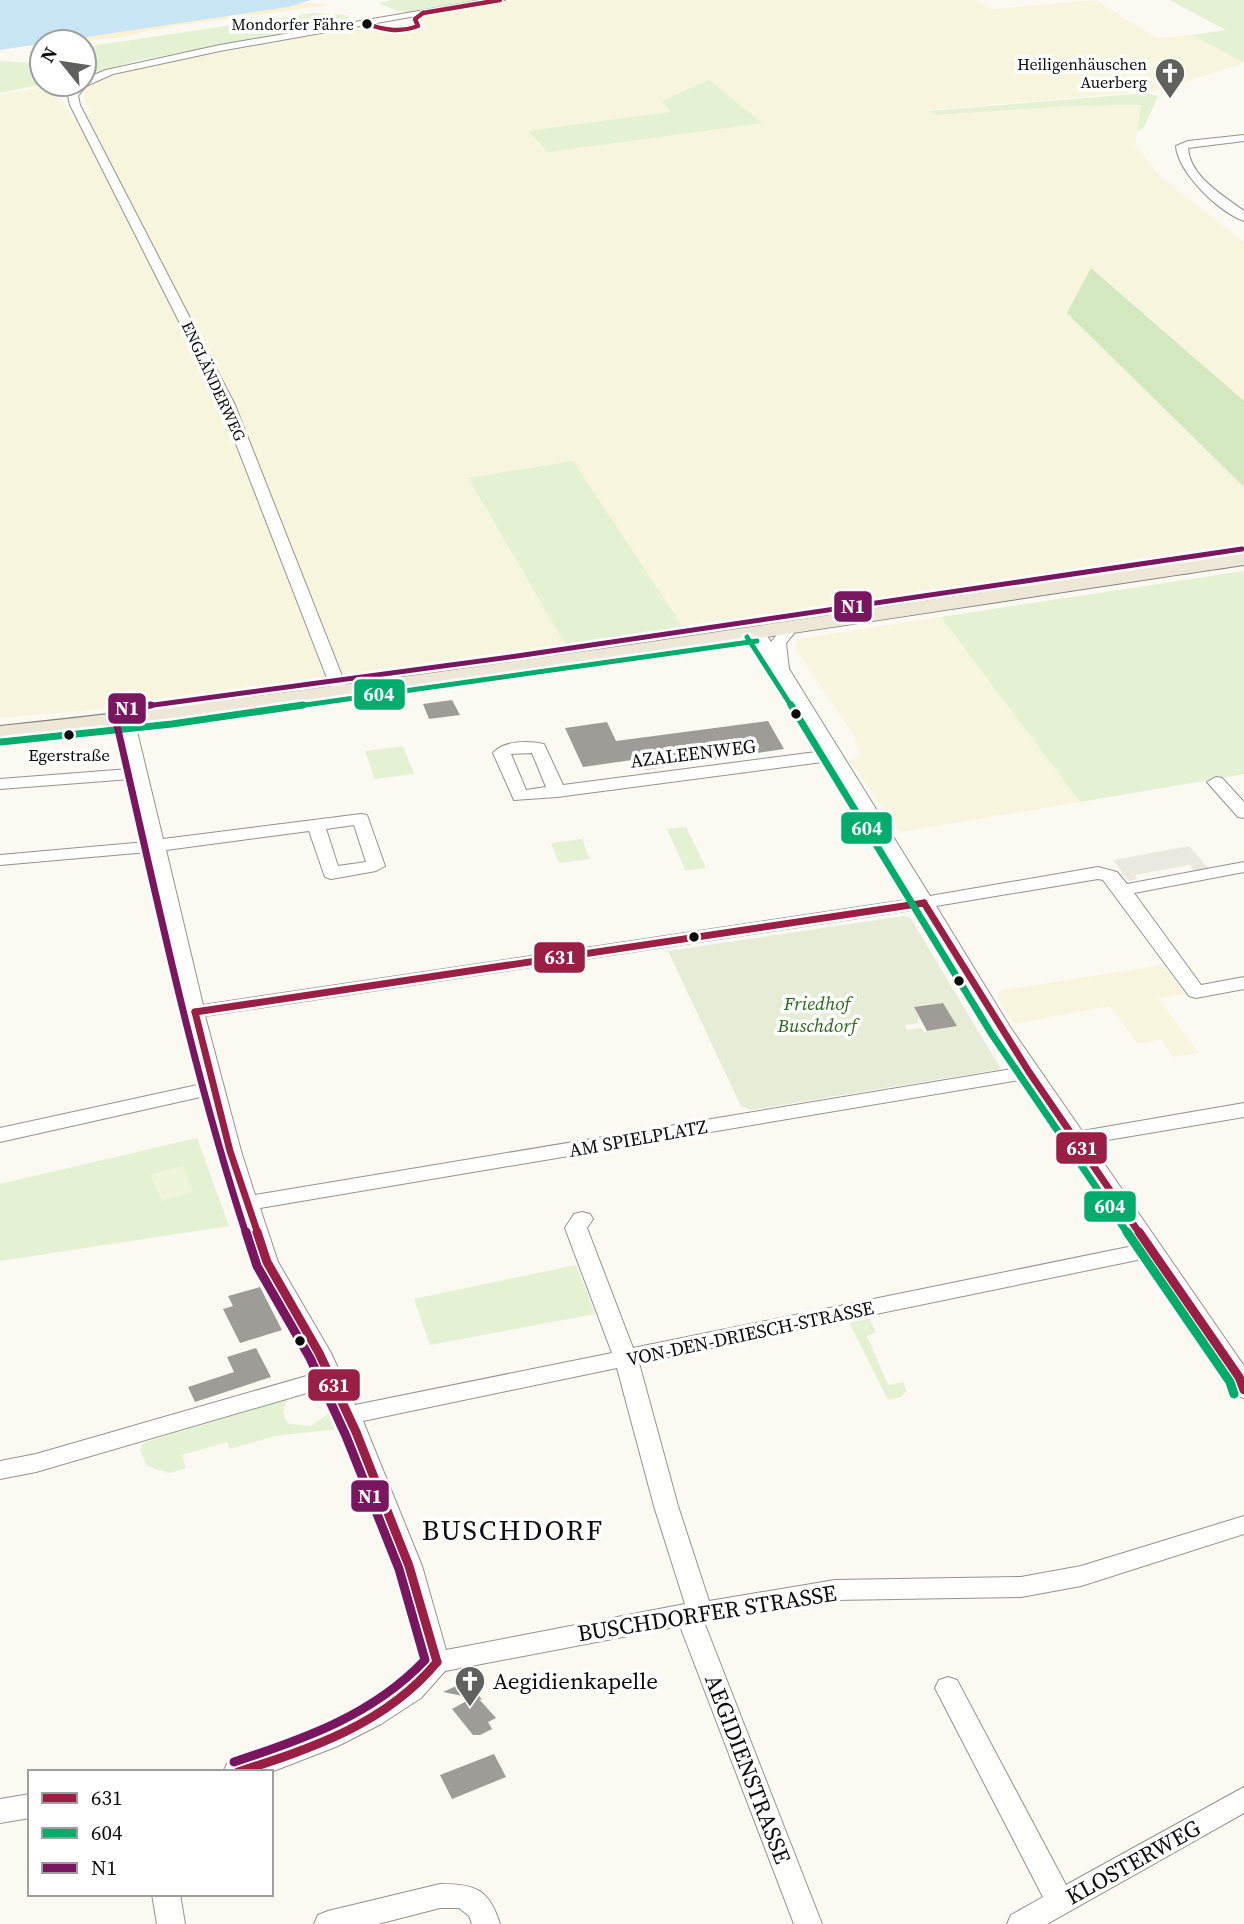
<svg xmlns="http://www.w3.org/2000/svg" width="1244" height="1924" font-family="'Source Serif 4',serif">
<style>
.farmland{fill:#f8f5de}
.green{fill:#e4f1d2}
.forest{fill:#d4e8bf}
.sand{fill:#fbf2d3}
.cemetery{fill:#e7ecd6;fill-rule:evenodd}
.pitch{fill:#eef5db}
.plaza{fill:#ebe8dd}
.water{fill:#c8e5f6}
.building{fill:#9e9c97}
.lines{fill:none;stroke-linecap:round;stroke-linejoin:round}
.minor-casing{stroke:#949390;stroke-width:2}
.major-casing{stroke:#81817d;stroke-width:2}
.minor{fill:#fefefd;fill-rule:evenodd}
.major{fill:#ede7d8;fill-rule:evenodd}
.bus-1-far2-casing{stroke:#fff;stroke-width:7}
.bus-1-far1-casing{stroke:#fff;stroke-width:12}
.bus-1-casing{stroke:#fff;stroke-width:14}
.bus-2-far2-casing{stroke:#fff;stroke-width:10}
.bus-2-far1-casing{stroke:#fff;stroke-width:12}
.bus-2-casing{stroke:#fff;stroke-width:14}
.bus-3-far2-casing{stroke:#fff;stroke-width:10}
.bus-3-far1-casing{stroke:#fff;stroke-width:12}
.bus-3-casing{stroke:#fff;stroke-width:14}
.bus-1-far2{stroke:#991f44;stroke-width:4.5}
.bus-1-far1{stroke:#991f44;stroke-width:7}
.bus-1{stroke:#991f44;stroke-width:9}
.bus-2-far2{stroke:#00ac6c;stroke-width:5}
.bus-2-far1{stroke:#00ac6c;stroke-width:7}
.bus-2{stroke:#00ac6c;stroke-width:9}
.bus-3-far2{stroke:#791660;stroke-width:5}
.bus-3-far1{stroke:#791660;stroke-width:7}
.bus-3{stroke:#791660;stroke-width:9}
.bus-dot{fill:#0d0d0d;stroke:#fff;stroke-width:2.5}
.labels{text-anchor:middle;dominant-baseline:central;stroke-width:7;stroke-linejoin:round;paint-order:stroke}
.far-bus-label{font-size:16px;fill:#0d0d0d;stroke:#fff;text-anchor:end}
.far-poi-label{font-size:16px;fill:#0d0d0d;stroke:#fff;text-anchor:end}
.far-street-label{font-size:16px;fill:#0d0d0d;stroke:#fff}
.bus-label{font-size:17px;fill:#0d0d0d;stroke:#fff}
.street-label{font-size:19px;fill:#0d0d0d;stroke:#fff}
.park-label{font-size:19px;font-style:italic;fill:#2c661d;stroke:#fff}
.near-street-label{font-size:23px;fill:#0d0d0d;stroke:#fff}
.near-poi-label{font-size:23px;fill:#0d0d0d;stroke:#fff;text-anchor:start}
.near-quarter-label{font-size:28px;letter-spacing:2px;fill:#0d0d0d;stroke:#fff}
.line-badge{stroke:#fff;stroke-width:2.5}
.badge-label{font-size:19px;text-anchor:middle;font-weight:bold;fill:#fff}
</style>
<rect width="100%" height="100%" fill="#fbf9f2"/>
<g class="farmland">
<path d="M515,0H975L992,9L1095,0L1157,38L1193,35L1244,63L1160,90L928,110L936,115L1072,106L1141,105L1135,145L1160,176L1244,242V401L1092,268L1067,313L1244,487V549L685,630L573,462L468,479L567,647L117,708L0,718V95L52,85L73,118L90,114L84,96L85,90L93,83L131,70L326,32L354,30L392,34L415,32L424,28L426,24L421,19L426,17Z"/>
<path d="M941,617L1080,802L900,832L850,762L861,754L853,734L795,648L797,640L803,638Z"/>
<path d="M1163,965L1184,994L1158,998L1199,1053L1173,1057L1161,1040L1138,1044L1110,1006L1013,1024L998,999L999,991Z"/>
</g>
<g class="green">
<path d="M393,0H485L408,12L398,11L378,3Z"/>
<path d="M1169,0H1244V63L1193,35L1226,30Z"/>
<path d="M314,13L346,15L352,22L296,31L314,26L304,21L281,25L291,32L135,61L84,76V47Z"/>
<path d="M0,61L34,63L32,66L42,69L44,84L0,93Z"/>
<path d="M709,80L762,123L548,152L528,131L670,112L662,101Z"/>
<path d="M1147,93L1158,96L1144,127L1137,132L1141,105L1072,106L935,115L929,111Z"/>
<path d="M573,461L685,630L567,647L468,478Z"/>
<path d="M1244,571V774L1080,802L941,617Z"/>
<path d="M403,746L414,774L375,779L365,751Z"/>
<path d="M686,827L706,868L686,871L667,829Z"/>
<path d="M582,839L590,859L559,863L551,843Z"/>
<path d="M197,1138L229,1226L0,1261V1184Z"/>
<path d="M576,1265L595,1314L430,1345L414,1299Z"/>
<path d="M869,1318L876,1332L867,1336L888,1385L903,1382L907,1391L901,1397L888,1400L849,1322Z"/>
<path d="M288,1399C282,1409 281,1415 289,1424L311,1426L329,1413L337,1429L275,1436L230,1449L227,1442L182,1455L186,1468L169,1473L147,1466L140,1451L142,1445L149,1441Z"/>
</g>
<path class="forest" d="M1091,268L1244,401V487L1067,313Z"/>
<path class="sand" d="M307,3L328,5L167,27L122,37L81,42H47Z"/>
<path class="cemetery" d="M904,916L911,919L1001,1069L751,1110L741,1106L668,951ZM943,1003L956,1026L924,1032L921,1028L907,1030L905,1025L919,1023L917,1020L920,1019L914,1007Z"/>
<path class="pitch" d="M183,1166L193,1192L161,1201L151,1174Z"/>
<path class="plaza" d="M1189,846L1209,869L1196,872L1190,865L1135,875L1137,879L1129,881L1113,860Z"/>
<path class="water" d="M0,0H311L288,7L0,50Z"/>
<g class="building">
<path d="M452,700L460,715L429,719L423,704Z"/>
<path d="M768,721L784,749L645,770L639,759L583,767L565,728L607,722L616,741Z"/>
<path d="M943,1003L957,1026L927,1031L914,1007Z"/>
<path d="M260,1287L282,1330L240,1343L223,1309L233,1306L228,1296Z"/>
<path d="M256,1348L271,1377L195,1402L188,1387L234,1372L227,1357Z"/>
<path d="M469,1680L482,1700L479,1699L496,1718L488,1722L492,1729L480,1735H473L452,1709L472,1698L443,1692Z"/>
<path d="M494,1754L506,1777L452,1799L440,1775Z"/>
</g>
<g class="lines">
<g class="minor-casing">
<g id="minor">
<path d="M483,0H505L220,51L113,74L86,86L78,96L80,105L235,405L348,691L340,696L332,691L221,405L70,105L68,96L77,84H84V79L106,70L220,45Z"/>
<path d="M1244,135V141L1188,148C1190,177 1223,195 1244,211V221C1219,212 1178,173 1176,146L1188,141Z"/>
<path d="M792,621L800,626L786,643L789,669L930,896L1098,867L1117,872L1127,884L1244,862V872L1134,893L1201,985L1244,977V989L1196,998L1189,996L1103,880L1098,879L936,906L1010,1027L1082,1131L1244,1103V1117L1090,1143L1244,1366V1398L1236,1396L1228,1379L1147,1258L639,1363L678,1506L709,1601L835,1580L1021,1577L1081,1566L1244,1516V1534L1081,1586L1021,1597L835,1600L704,1622L822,1924H794L680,1626L445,1671L421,1698L381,1724L338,1746L271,1772H223L227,1764C294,1741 378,1718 423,1660C397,1567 364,1476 324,1388L36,1472L0,1479V1461L36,1454L317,1373L256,1262L219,1151L205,1096L0,1142V1128L202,1084L148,852L0,865V855L146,842L131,779L0,789V779L129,769L118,719L126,714L134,719L163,839L361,814L367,815L385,866L376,871L331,879L325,877L309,831L166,850L203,1005L913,899L830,761L557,797L514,800L493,753C504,740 529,741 544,744L563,785L824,751L748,631L750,628H762L771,642L786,623ZM532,753L546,787L526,790L511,754ZM354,825L366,862L338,866L326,829ZM919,909L1018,1068L255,1195L241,1151L205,1016ZM1025,1079L1138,1245L633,1348L587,1228L593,1219L590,1214L582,1212L574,1214L565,1228L612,1353L355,1405L331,1353L278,1262L260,1208ZM617,1368L654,1506L685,1604L446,1650L422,1566L363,1421Z"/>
<path d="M1216,777L1222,778L1244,802V818L1238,817L1207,782Z"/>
<path d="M948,1677L957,1680L1066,1885L1244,1787V1813L1047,1924H1007L1011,1915L1043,1897L935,1688L939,1680Z"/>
<path d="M30,1794V1818L0,1823V1799Z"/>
<path d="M440,1884C476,1884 489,1889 500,1924H472L469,1916L459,1908H440L378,1924H314L318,1915L328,1911Z"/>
<path d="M152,1894H180L185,1924H157Z"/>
</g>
</g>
<g class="major-casing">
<path id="major" d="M1244,553V565C830,626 416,695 0,738V726C416,682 830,614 1244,553Z"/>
</g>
<use href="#minor" class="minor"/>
<use href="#major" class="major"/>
<g class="bus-1-far2-casing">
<g id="bus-1-far2">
<path d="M423,13L500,0"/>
<path d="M365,23C383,30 399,33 418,26L415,19L423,13"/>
</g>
</g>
<g class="bus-1-far1-casing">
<g id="bus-1-far1">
<path d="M924,903L1029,1072L1140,1234"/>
<path d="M195,1012L924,903"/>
<path d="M195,1012L230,1151L258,1234"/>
</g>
</g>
<g class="bus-1-casing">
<g id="bus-1">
<path d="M257,1232L267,1262L319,1353L356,1432L409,1566L437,1662"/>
<path d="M1139,1232L1239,1377L1244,1390"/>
<path d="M238,1772C312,1748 386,1724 437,1662"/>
</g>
</g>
<g class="bus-2-far2-casing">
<g id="bus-2-far2">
<path d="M747,637L792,707"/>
<path d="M291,707L757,641"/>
</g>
</g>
<g class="bus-2-far1-casing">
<g id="bus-2-far1">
<path d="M791,705L991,1033L1128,1234"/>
<path d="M1,742L172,724L303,705"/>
</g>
</g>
<g class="bus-2-casing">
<path id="bus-2" d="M1127,1232L1230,1382L1234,1394"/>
</g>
<g class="bus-3-far2-casing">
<path id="bus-3-far2" d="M139,707L517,656L1242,549"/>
</g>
<g class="bus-3-far1-casing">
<path id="bus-3-far1" d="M151,705L125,709L118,713L116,721C156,893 191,1066 246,1234"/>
</g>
<g class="bus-3-casing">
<path id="bus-3" d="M234,1762C304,1739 373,1715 425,1660L399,1569L346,1436L310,1358L257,1266L246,1232"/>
</g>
<use href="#bus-1-far2" class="bus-1-far2"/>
<use href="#bus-1-far1" class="bus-1-far1"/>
<use href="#bus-1" class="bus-1"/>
<use href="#bus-2-far2" class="bus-2-far2"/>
<use href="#bus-2-far1" class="bus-2-far1"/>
<use href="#bus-2" class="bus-2"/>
<use href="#bus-3-far2" class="bus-3-far2"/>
<use href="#bus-3-far1" class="bus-3-far1"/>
<use href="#bus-3" class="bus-3"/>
</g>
<defs>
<g id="church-pin" transform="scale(1.575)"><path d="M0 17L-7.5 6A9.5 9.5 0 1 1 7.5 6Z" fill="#60605d" stroke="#fff"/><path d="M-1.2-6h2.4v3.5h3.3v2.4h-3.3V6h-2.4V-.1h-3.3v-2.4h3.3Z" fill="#fff"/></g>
</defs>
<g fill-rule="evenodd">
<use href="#church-pin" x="1170" y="73"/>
<use href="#church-pin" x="470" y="1681"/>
</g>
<g class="bus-dot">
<circle cx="367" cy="24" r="6"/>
<circle cx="796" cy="714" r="6"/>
<circle cx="69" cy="735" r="6"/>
<circle cx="694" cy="937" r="6"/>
<circle cx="959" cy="981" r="6"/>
<circle cx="300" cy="1341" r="6"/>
</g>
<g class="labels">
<g class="far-bus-label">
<text x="354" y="24">Mondorfer Fähre</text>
</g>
<g class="far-poi-label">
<text x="1147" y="64">Heiligenhäuschen<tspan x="1147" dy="18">Auerberg</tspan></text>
</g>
<g class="far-street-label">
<text transform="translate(214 381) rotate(65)">ENGLÄNDERWEG</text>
</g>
<g class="bus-label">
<text x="69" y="755">Egerstraße</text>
</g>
<g class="street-label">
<text transform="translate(693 753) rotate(-7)">AZALEENWEG</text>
<text transform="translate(638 1138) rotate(-10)">AM SPIELPLATZ</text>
<text transform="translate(750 1333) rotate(-12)">VON-DEN-DRIESCH-STRASSE</text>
</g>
<g class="park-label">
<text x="817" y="1003">Friedhof<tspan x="817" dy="22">Buschdorf</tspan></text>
</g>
<g class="near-street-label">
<text transform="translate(707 1613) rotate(-9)">BUSCHDORFER STRASSE</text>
<text transform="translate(748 1769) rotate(69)">AEGIDIENSTRASSE</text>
<text transform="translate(1133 1862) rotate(-29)">KLOSTERWEG</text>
</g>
<g class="near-poi-label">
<text x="493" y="1681">Aegidienkapelle</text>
</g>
<g class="near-quarter-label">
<text x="513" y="1530">BUSCHDORF</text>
</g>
</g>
<g class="line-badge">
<rect x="833" y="590" width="40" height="33" rx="7" fill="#791660"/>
<rect x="353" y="678" width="53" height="33" rx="7" fill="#00ac6c"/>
<rect x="107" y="692" width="40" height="33" rx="7" fill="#791660"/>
<rect x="840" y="811" width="53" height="34" rx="7" fill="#00ac6c"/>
<rect x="533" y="941" width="53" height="33" rx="7" fill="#991f44"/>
<rect x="1055" y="1131" width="53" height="34" rx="7" fill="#991f44"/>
<rect x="1083" y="1190" width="54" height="33" rx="7" fill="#00ac6c"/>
<rect x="307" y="1368" width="54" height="34" rx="7" fill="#991f44"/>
<rect x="350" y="1479" width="40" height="34" rx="7" fill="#791660"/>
</g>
<g class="badge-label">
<text x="853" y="613">N1</text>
<text x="379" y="701">604</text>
<text x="127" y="715">N1</text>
<text x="867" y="835">604</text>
<text x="560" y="964">631</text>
<text x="1082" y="1155">631</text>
<text x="1110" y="1213">604</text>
<text x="334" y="1392">631</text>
<text x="370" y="1503">N1</text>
</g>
<rect x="28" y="1770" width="245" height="126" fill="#ffffff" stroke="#9e9e9e" stroke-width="2"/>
<rect x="42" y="1793" width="35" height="10" fill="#991f44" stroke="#9e9e9e" stroke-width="2"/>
<text x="91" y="1805" font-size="21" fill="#0d0d0d">631</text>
<rect x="42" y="1828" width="35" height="10" fill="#00ac6c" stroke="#9e9e9e" stroke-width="2"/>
<text x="91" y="1840" font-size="21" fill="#0d0d0d">604</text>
<rect x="42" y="1863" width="35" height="10" fill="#791660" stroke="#9e9e9e" stroke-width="2"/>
<text x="91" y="1875" font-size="21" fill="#0d0d0d">N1</text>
<g transform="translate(63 63) rotate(300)"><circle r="33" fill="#ffffff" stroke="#9e9e9e" stroke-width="2"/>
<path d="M0-5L12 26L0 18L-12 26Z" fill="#60605d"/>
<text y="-10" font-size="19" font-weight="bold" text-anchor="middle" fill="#0d0d0d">N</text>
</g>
</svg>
